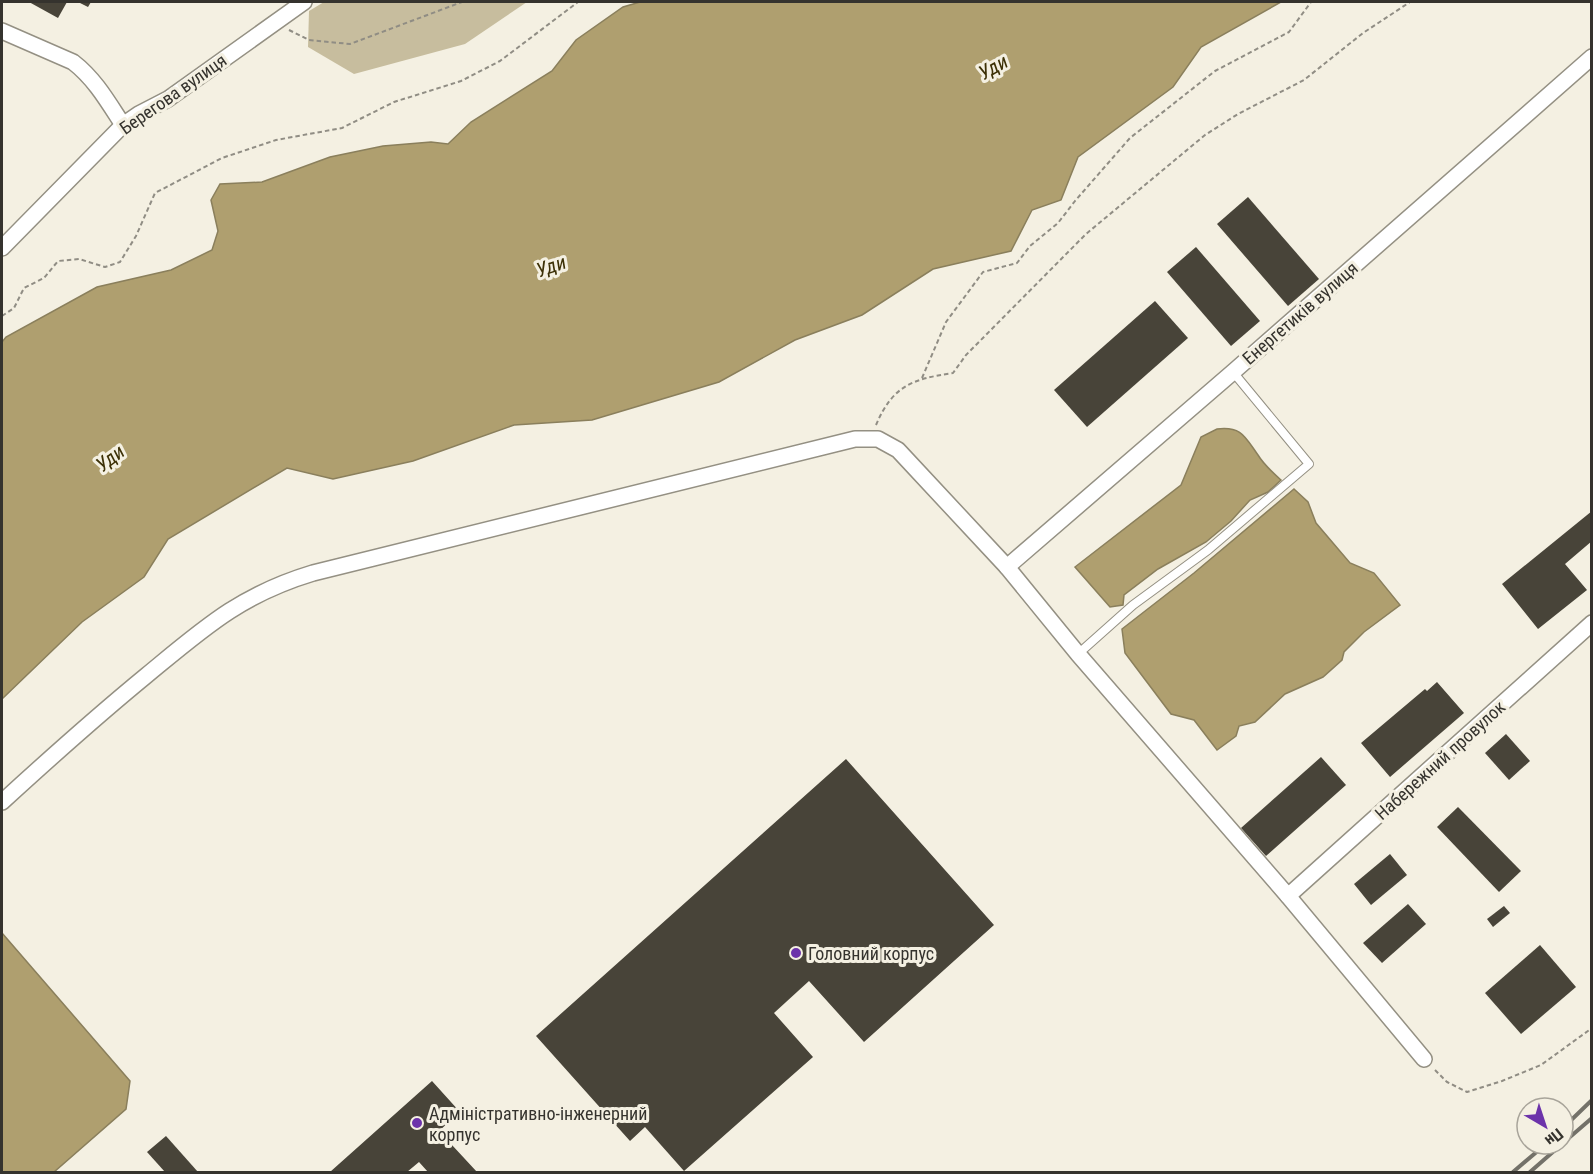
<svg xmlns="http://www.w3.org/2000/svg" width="1593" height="1174" font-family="'Roboto Condensed',sans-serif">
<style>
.green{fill:#c7bd9e}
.water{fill:#af9f6f;stroke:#8a7f5c;stroke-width:1.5}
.building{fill:#484439}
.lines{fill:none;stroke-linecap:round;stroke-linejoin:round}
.lane-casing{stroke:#949083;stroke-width:10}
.street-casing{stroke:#949083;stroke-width:18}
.path{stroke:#908d84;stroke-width:2;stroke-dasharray:4.5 3;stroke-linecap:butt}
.lane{stroke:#fff;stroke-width:8}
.street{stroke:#fff;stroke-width:15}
.rail{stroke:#737169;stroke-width:4}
.poi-dot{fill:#6c33aa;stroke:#f4f0e2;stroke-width:2}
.labels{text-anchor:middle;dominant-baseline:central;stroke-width:6;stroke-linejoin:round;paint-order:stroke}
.street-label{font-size:18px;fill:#35332e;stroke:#f4f0e2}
.poi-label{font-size:18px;fill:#35332e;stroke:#f4f0e2;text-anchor:start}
.water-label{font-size:20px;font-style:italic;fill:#3c3006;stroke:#f4f0e2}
</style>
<rect width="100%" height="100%" fill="#f4f0e2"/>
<path class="green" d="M324,2H527L465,44L354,74L308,47L309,11Z"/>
<g class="water">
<path d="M640,2H1281L1201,47L1173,87L1078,157L1061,200L1032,210L1011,251L933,269L862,315L795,340L719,382L592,420L514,425L413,461L333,479L287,468L168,539L144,577L82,622L2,699V342L6,337L97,287L171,270L212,250L218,231L211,200L220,184L262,182L330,157L383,146L431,142L448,144L471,122L552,71L576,40L623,7Z"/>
<path d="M1217,429C1242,426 1245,437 1258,455C1264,465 1272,472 1281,480L1268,492L1250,500L1231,521L1206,542L1158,569L1124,595L1123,605L1110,607L1075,567L1181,485L1201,437Z"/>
<path d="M1294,489L1308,502L1316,523L1350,563L1374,573L1400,605L1364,632L1344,652L1342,660L1323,677L1285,694L1255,722L1239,726L1236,736L1217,750L1194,720L1171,714L1125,653L1122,629L1194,573Z"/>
<path d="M2,933L130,1081L126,1109L54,1172H2Z"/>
</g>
<g class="building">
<path d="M29,2H67L58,18Z"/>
<path d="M78,2H91L88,7Z"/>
<path d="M1248,197L1319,279L1288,306L1217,224Z"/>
<path d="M1196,247L1260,321L1231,346L1167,272Z"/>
<path d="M1155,301L1188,338L1087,427L1054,390Z"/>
<path d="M1592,511V541L1565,564L1587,590L1538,629L1502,584Z"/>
<path d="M1437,682L1464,713L1390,777L1361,743L1425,689L1427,691Z"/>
<path d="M1506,734L1530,761L1509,780L1485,753Z"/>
<path d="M1321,757L1346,785L1266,856L1241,828Z"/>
<path d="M846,759L994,925L864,1042L809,981L774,1013L813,1057L684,1171L645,1127L630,1141L536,1036Z"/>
<path d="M1458,807L1521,871L1499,892L1437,827Z"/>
<path d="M1390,854L1407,875L1371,905L1354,884Z"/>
<path d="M1408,904L1426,924L1382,963L1363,943Z"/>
<path d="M1504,906L1510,913L1493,927L1487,919Z"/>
<path d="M1540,945L1576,987L1521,1034L1485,993Z"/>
<path d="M432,1081L460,1112L439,1131L477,1172H428L419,1162L407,1172H330Z"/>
<path d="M166,1136L198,1172H165L147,1152Z"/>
</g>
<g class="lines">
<g class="lane-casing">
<path id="lane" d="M1078,654L1133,605L1208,550L1309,464L1233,372"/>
</g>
<g class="street-casing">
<g id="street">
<path d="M2,31L73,62C95,79 108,102 123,125"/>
<path d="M2,248L123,125L139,114L168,99L304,2"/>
<path d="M1007,567L1233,372L1592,57"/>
<path d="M2,802C49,759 97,716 147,675C204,628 240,595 313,573L855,439H878L898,450L1007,567L1078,654L1288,896L1424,1059"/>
<path d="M1288,896L1592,623"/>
</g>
</g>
<g class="path">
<path d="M289,30L309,40L350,44L462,2"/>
<path d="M2,316L14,308L24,288L44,278L58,261L79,259L105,267L120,262L136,236L155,193L222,158L276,140L342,128L394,102L461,81L500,61L578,2"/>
<path d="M922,378L946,322L983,272L1017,263L1030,246L1058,223L1075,201L1130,138L1215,71L1289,32L1311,2"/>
<path d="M876,425C893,385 913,379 953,373L966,355L1086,234L1205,135L1238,114L1304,80L1363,33L1410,2"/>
<path d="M1435,1070L1447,1082L1467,1092L1502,1081L1541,1065L1592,1028"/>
</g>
<use href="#lane" class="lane"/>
<use href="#street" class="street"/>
<g class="rail">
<path d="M1563,1128L1592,1100"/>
<path d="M1563,1143L1592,1118"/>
<path d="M1513,1172L1546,1144"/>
<path d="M1530,1172L1562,1144"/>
</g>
</g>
<g class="poi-dot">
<circle cx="796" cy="953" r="6"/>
<circle cx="417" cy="1123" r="6"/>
</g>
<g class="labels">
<g class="street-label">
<text transform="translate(173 94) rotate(-35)">Берегова вулиця</text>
<text transform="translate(1300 313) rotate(-41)">Енергетиків вулиця</text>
<text transform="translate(1440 760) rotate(-42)">Набережний провулок</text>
</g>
<g class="poi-label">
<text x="808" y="953">Головний корпус</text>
<text x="429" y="1113">Адміністративно-інженерний<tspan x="429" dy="21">корпус</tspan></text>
</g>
<g class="water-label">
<text transform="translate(993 67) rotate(-29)">Уди</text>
<text transform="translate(551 266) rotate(-19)">Уди</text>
<text transform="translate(110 458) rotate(-37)">Уди</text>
</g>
</g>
<rect width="1593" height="1174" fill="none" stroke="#35332e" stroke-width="6"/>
<g transform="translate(1545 1126) rotate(141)"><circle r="28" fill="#f4f0e2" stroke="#a8a49a" stroke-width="1.5"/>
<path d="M0-4.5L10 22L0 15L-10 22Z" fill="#6c33aa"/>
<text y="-9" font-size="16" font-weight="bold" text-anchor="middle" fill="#35332e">Пн</text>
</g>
</svg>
